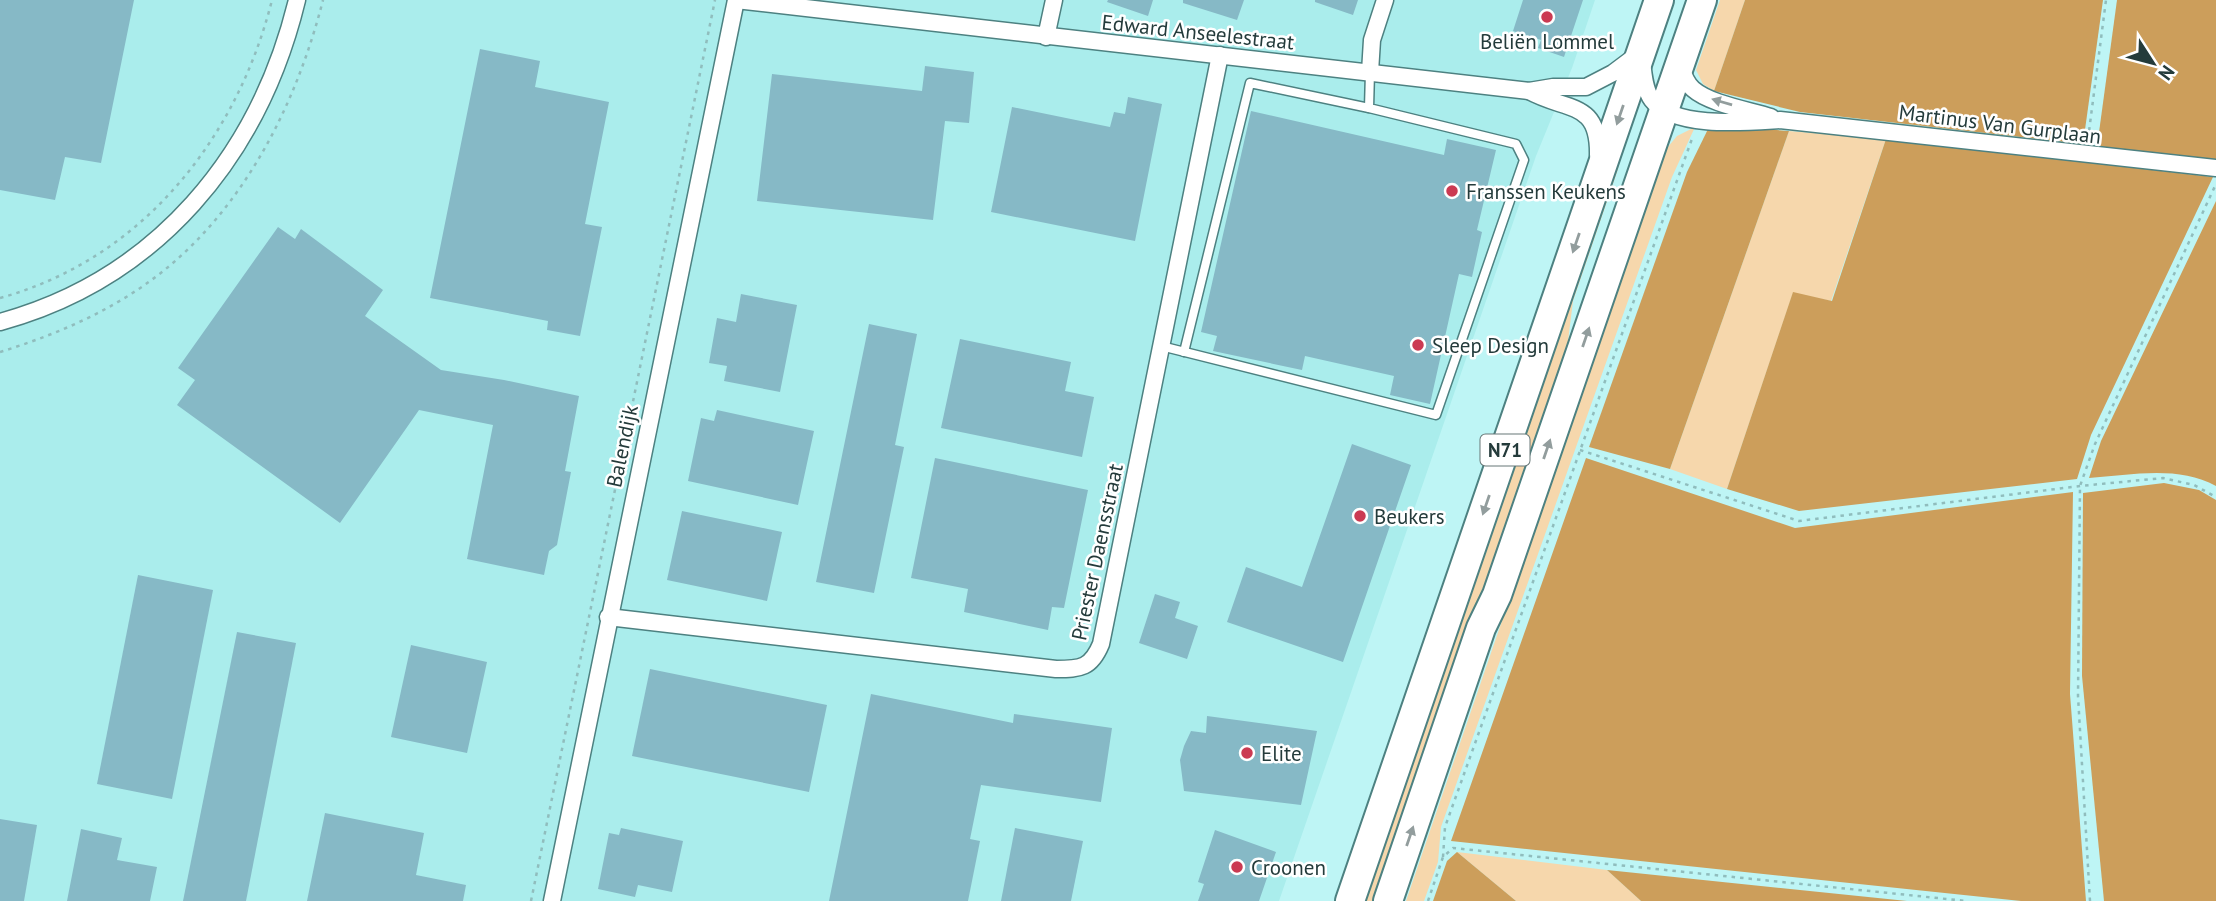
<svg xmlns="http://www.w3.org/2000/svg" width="2216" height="901" font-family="'PT Sans',sans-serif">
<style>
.built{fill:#aaedec}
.green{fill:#f6d7ac}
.forest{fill:#cc9e5b}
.building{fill:#86b9c6}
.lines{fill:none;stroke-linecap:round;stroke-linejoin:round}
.lane-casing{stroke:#4d8181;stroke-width:11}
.street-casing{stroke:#4d8181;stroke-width:19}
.highway-casing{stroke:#4d8181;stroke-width:32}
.path{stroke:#90bdbd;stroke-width:2.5;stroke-dasharray:3.5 5;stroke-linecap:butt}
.lane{stroke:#fff;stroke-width:8}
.street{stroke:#fff;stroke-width:16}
.highway{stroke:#fff;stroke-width:28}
.oneway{fill:#929d9d}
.poi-dot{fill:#cb3a52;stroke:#fff;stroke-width:2.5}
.labels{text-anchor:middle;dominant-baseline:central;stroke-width:5;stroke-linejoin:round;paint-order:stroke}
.shield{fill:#fff;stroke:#667676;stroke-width:2}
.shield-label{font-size:19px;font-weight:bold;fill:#243b3b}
.street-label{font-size:21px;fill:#243b3b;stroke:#fff}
.poi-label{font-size:21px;fill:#243b3b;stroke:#fff;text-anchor:start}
</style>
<rect width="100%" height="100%" fill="#bef5f5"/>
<path class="built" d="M0,0H1595L1572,68L1536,156L1279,901H0Z"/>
<g class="green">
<path d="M1720,0H1745L1714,91L1703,84L1696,70Z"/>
<path d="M1695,127L1672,177L1441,827L1438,862L1424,901H1406L1662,154L1677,136Z"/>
<path d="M1789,131L1886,139L1831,301L1793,293L1727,489L1670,469Z"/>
<path d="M1621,152L1618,169L1573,301L1567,349L1377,901H1360Z"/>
<path d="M1457,852L1607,870L1641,901H1516Z"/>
</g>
<g class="forest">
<path d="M1745,0H2103L2083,144L1800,112L1714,91Z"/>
<path d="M2117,0H2216V169L2097,147Z"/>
<path d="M1710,125L1789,131L1670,469L1589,447L1687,172Z"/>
<path d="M1886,139L2213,177L2091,435L2077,479L1799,511L1727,489L1793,292L1832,301Z"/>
<path d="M2216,201V486C2178,465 2131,475 2089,478L2101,441Z"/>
<path d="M1586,458L1795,528L2073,492L2070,694L2086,901H2021L1451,841Z"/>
<path d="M2164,483L2199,490L2216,500V901H2104L2082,676L2083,493Z"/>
<path d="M1457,852L1516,901H1433L1447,861Z"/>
<path d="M1607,870L1907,901H1641Z"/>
</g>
<g class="building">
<path d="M0,0H134L101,163L65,157L55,200L0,190Z"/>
<path d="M1108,0H1153L1148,16L1107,2Z"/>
<path d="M1183,0H1244L1237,20L1183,3Z"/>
<path d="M1315,0H1358L1353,15L1315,2Z"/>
<path d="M1523,0H1583L1564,57L1538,48L1541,40L1513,31Z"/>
<path d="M480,49L540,61L535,87L609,102L585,224L602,227L580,336L547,330L548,321L430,298Z"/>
<path d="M925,66L974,72L969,123L945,121L933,220L757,201L772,74L922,91Z"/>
<path d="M1128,97L1162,104L1135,241L991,212L1012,107L1110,127L1114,112L1125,114Z"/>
<path d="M1251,111L1444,155L1447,139L1496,150L1477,230L1482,232L1472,277L1459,274L1430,404L1390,395L1394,376L1305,356L1302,370L1213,351L1217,336L1201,332Z"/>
<path d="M278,227L295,239L301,229L383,290L365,316L441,370L504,380L579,396L565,471L571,472L557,545L549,551L544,575L467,559L493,425L419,410L340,523L177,405L195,380L178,368Z"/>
<path d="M741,294L797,305L780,392L724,381L727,366L709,363L717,318L736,322Z"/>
<path d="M869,324L917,334L895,445L904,447L874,593L816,582Z"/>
<path d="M960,339L1071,362L1065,391L1094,397L1082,457L941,428Z"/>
<path d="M717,410L814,431L798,505L688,481L701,418L714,421Z"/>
<path d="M1352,444L1411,465L1343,662L1227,622L1246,567L1302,587Z"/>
<path d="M935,458L1088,490L1064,608L1052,607L1048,630L964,612L968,589L911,578Z"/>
<path d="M682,511L782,532L767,601L667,580Z"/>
<path d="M138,575L213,590L172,799L97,784Z"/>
<path d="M1155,594L1180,602L1175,618L1198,626L1187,659L1139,643Z"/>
<path d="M237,632L296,643L246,901H183Z"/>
<path d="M411,645L487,662L467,753L391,737Z"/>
<path d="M650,669L827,705L809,792L632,756Z"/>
<path d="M871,694L1013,723L1014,714L1112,728L1101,802L981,785L970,839L980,841L968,901H829Z"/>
<path d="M1207,716L1317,731L1301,805L1184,791L1180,760L1184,746L1191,731L1206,733Z"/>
<path d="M325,813L424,833L416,875L466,885L463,901H307Z"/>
<path d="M0,819L37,825L24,901H0Z"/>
<path d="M621,828L683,841L672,892L638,885L635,897L598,889L609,833L619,835Z"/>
<path d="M1015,828L1083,841L1071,901H1001Z"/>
<path d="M81,829L122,838L117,860L157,867L150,901H67Z"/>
<path d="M1215,830L1276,852L1259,901H1198L1204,884L1198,882Z"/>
</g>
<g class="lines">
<g class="lane-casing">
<g id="lane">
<path d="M1161,346L1436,415L1524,160L1516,144L1369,108L1370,72"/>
<path d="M1184,352L1250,83L1369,108"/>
</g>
</g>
<g class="street-casing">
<g id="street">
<path d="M736,0L1529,91L1553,87H1586L1613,73L1641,52C1643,66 1643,88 1652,100C1674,129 1747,122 1780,120L2216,168"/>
<path d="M1046,37L1054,0"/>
<path d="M1680,65C1683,74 1686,83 1693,89C1710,104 1749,110 1771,117"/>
<path d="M1370,72L1372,40L1385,0"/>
<path d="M1529,91C1567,112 1599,100 1598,155"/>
<path d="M0,322C157,279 259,156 297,0"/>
<path d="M608,617L1056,669C1081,669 1091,668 1101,644L1220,55"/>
<path d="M552,901L736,0"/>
</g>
</g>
<g class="highway-casing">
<g id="highway">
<path d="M1350,901L1659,0"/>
<path d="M1388,901L1481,628L1497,595L1702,0"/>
</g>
</g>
<g class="path">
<path d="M2088,139L2106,0"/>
<path d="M0,298C142,259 237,139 272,0"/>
<path d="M0,352C58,334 114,310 162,272C246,205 297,102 323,0"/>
<path d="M1580,450L1799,521L2080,486L2163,478L2194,485L2216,497"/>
<path d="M1443,857L1445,827L1693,136"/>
<path d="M531,901L715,0"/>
<path d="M1428,901L1443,857L1453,848L1966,901"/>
<path d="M2090,901L2078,696L2080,486L2095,444L2216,184"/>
</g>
<use href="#lane" class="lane"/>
<use href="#street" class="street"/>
<use href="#highway" class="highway"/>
</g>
<defs><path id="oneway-solid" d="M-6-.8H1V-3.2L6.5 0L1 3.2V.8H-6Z" transform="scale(1.75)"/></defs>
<g class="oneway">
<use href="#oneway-solid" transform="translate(1722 102) rotate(-164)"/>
<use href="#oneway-solid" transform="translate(1620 115) rotate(109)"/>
<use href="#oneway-solid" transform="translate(1576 243) rotate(109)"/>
<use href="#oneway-solid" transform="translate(1586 337) rotate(-71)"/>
<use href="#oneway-solid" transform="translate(1547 449) rotate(-71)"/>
<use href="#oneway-solid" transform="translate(1486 505) rotate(109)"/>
<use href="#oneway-solid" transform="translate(1410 836) rotate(-71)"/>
</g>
<g class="poi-dot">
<circle cx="1547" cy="17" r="7"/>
<circle cx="1452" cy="191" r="7"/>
<circle cx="1418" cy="345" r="7"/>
<circle cx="1360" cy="516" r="7"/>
<circle cx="1247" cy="753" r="7"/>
<circle cx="1237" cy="867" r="7"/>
</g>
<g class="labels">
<rect class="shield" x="1480.5" y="434.5" width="49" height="31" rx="5"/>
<g class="shield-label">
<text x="1505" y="450">N71</text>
</g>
<g class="street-label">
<text transform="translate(1198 32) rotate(6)">Edward Anseelestraat</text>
<text transform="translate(2000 124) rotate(7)">Martinus Van Gurplaan</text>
<text transform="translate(622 446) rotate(-78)">Balendijk</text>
<text transform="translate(1097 552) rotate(-78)">Priester Daensstraat</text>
</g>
<g class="poi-label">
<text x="1547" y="41" text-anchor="middle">Beliën Lommel</text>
<text x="1466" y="191">Franssen Keukens</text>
<text x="1432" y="345">Sleep Design</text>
<text x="1374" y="516">Beukers</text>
<text x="1261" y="753">Elite</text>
<text x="1251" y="867">Croonen</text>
</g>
</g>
<g transform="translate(2153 63) rotate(126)" stroke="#ffffff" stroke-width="5" paint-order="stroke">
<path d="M0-5L12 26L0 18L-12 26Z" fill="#243b3b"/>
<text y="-10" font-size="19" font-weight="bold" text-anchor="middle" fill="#243b3b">N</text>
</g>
</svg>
